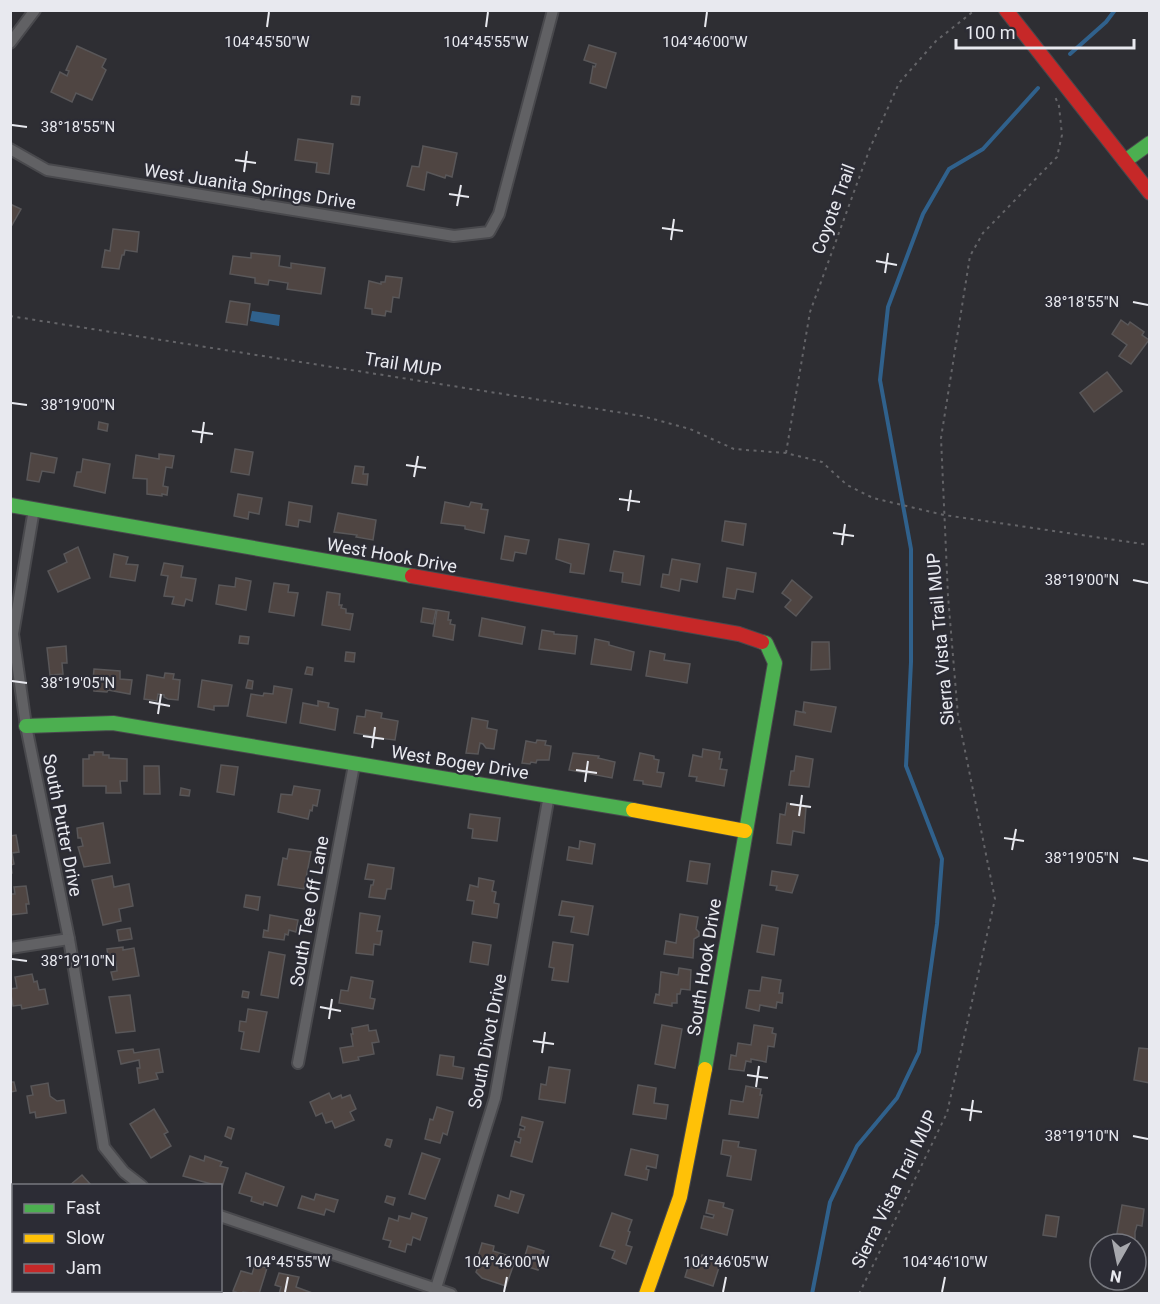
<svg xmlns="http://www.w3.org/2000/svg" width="1160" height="1304" font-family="Roboto,sans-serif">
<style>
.water{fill:#30618c}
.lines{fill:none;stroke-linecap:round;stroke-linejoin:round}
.stream{stroke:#30618c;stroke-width:4}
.building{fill:#4f4542;stroke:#595759;stroke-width:1.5}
.street-casing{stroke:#49494d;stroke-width:14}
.fast-casing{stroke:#49494d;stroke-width:16}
.slow-casing{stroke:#49494d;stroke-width:16}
.jam-casing{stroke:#49494d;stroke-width:16}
.path{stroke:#646468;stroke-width:2;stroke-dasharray:3 4.5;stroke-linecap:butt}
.street{stroke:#616164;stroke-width:10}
.fast{stroke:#4caf50;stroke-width:14}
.slow{stroke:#ffc107;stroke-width:14}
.jam{stroke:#c62828;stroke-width:14}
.ticks{fill:none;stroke:#e8e9ef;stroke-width:2}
.labels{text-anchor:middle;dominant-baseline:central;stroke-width:4.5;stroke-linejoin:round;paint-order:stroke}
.street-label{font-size:18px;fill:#e8e9ef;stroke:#2c2c35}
.ticks-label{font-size:15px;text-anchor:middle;fill:#e8e9ef;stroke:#2c2c35;stroke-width:4.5;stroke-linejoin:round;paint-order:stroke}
</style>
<rect width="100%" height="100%" fill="#2e2e33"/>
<path class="water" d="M252,311L280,315L279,326L250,321Z"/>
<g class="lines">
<g class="stream">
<path d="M1070,54L1106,22L1115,10"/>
<path d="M812,1294L830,1202L857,1146L897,1098L919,1052L937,924L942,859L906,766L911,662V549L880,380L888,307L923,214L949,169L983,149L1038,88"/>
</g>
</g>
<g class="building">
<path d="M589,45L616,53L606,88L590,83L593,66L595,67L596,64L584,60Z"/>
<path d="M77,46L106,59L102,67L106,70L92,100L76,93L72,102L51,92L60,72L67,76L69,71L66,70Z"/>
<path d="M352,96L360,97L359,105L351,104Z"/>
<path d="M298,139L333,144L329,174L316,172L317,163L295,160Z"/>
<path d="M423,146L457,153L452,177L446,175L445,178L427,172L424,190L407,186L412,166L419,167Z"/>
<path d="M10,204L21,209L12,225L10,224Z"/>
<path d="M113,229L139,232L137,252L125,250L124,255H122L119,269L102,267L105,250L110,251Z"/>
<path d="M251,253L280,256L279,266L291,268V263L325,268L321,294L287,289L288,283L269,280L268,285L255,283V278L230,274L233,256L251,258Z"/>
<path d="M386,276L402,278L399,298L393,297L391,312L386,311L385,316L372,314V309L365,308L369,281L381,284V282H385Z"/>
<path d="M230,301L250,304L247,325L226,322Z"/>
<path d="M1121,320L1128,325L1130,322L1144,332L1142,335L1149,340L1131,364L1119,356L1127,345L1112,334Z"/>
<path d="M1107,372L1122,391L1094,412L1080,393Z"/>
<path d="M99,422L108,424L107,431L98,429Z"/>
<path d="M235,449L253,452L249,475L231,472Z"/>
<path d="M31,453L57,458L54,473L42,471L39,482L27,480Z"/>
<path d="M159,454L174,456L172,468L166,467L163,486L168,487L167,495L162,494V496L147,494V479L133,478L136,455L159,459Z"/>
<path d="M83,459L110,464L105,493L74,486L77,472H81Z"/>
<path d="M355,466L364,467L363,474H368L367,485L352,483Z"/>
<path d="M238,494L262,498L259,514L249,512L248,519L234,516Z"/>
<path d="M289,502L312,506L310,522L299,520L298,527L286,525Z"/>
<path d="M445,502L469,507L471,502L482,504L481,509L488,510L484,533L465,529V526L441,523Z"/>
<path d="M338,513L376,520L373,540L356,537L357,535L334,532Z"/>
<path d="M725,521L746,524L743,545L722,541Z"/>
<path d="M505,536L529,540L526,554L515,552L513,561L501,559Z"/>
<path d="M559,539L589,544L584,574L570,572L571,564L556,559Z"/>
<path d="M78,547L90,578L58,592L48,571L67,562L64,554Z"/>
<path d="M614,551L644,556L640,585L622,582L623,573L610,571Z"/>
<path d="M114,554L128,557L126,564L138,565L135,581L110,577Z"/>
<path d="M672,559L700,564L697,582L681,579L679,591L661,587L663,574L669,575Z"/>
<path d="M164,563L183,566L181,577L196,579L192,601L186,599L184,606L172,604L174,597L164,596L168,576L161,575Z"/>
<path d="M727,568L756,573L753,592L737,589L735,599L723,597Z"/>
<path d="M236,578L251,581L246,610L216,604L219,585L235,587Z"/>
<path d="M792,580L812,597L796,616L785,607L791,600L782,593Z"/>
<path d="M274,583L289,585L288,592L298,593L294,616L269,612Z"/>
<path d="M327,592L340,594L339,605H342L341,608L346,609V613L353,614L350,630L322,625Z"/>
<path d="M423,608L436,610L433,624L421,622Z"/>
<path d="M437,610L449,612L448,620H451L450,624L455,625L453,640L433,636Z"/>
<path d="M482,618L525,627L522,644L479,636Z"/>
<path d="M542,630L554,632V634L577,636L575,654L539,649Z"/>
<path d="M240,636L249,637L248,644L239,643Z"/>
<path d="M595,639L609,642V645L634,652L631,670L591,664Z"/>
<path d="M812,642H829L830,669L811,670Z"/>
<path d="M66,646L67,663H62L63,674L50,675L47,648Z"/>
<path d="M650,651L665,654L664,660L690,664L687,683L646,676Z"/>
<path d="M346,652L355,653L354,662L345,661Z"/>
<path d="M307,667L313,668L312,675L305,674Z"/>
<path d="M94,669L120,671V679L132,680L130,694L108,690L107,692L94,691L95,681H93Z"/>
<path d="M165,673L174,674L173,679L180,680L178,700L168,699L164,697V695L158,694L157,701L144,699L147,675L164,678Z"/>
<path d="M202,680L232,685L228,706H214V710L198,707Z"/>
<path d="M248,680L253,681L252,689L246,688Z"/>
<path d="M274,686L292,689L286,723L247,716L251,694L263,696L264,693L273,694Z"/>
<path d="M318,701L329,703L328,707L338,709L335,730L300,723L303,703L318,706Z"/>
<path d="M804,702L836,707L831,732L794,725L796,711L806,713L803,711Z"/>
<path d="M366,710L382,713L381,718L398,721L395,740L379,738V739L372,738V736L354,733L357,716L365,717Z"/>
<path d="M472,718L488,721L487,728L497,730L494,749L486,748L483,744L480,743L478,754L466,753Z"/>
<path d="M537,740L546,741L545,745L551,746L549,760H537L536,763L531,762L530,764L522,763L526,741L536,743Z"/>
<path d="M703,749L720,752L719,759H722L720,769L727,770L724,786L696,781L697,777L689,776L693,755L702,757Z"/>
<path d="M94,752H103V755H109V758L127,759V781H120L121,793H106V786H83V759H89V755H94Z"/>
<path d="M573,753L599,756L598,758L615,762L612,778L569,770Z"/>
<path d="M640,753L654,756V759L659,760L657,772L664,773L661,787L643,784V781L634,780Z"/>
<path d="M796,756L813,759L809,787L789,785L791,771H794Z"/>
<path d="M221,765L238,767L234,795L217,792Z"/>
<path d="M144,766H159L160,794H144Z"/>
<path d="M294,786L320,790L317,806L313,805L312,811L310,810L308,819L278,812L281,794L292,795Z"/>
<path d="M181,788L190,790L189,796L180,795Z"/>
<path d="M787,803L806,807L804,833L793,831L791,845L777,843L780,814L785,815Z"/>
<path d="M470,814L500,818L497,841L472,838L473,829L468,828Z"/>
<path d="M103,823L110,863L84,867L78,847L83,846L81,838H78L77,828Z"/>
<path d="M16,835L19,852L12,853L14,864L11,865L12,873L10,874V836Z"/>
<path d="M580,841L595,844L592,864L567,860L569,847L579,849Z"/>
<path d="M289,849L311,852L304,889L278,885L283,858L287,859Z"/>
<path d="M690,861L710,864L707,884L687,881Z"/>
<path d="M368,864L394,868L391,889H387L385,899L369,897L371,885H373L374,880L365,879Z"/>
<path d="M772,871L798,875L792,893L776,890L777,886L770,885Z"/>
<path d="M112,876L114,887L129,884L133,906L119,909L121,921L103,925L92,880Z"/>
<path d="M479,878L494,881L492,891L496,892L494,903L499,904L497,918L472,914L474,901L467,900L470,885L478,887Z"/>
<path d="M26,886L29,904H26L27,913L10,915V894H15L14,887Z"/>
<path d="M246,895L260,897L258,910L244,907Z"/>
<path d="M562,901L593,906L588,935L571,932L574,917L559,915Z"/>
<path d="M360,913L380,916L377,931H382L380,945L374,944L373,955L356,953Z"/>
<path d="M680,914L698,917L696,929L699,932V936L694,939L693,958L664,954L666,941L676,943Z"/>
<path d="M270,915L298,920L296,932L289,930L288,935L285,934L284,940L263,937L264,930L268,931Z"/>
<path d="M762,925L778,928L774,955L757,952Z"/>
<path d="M130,928L132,939L119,941L117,930Z"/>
<path d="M473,942L491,945L488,965L470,962Z"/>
<path d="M553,942L573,945L568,982L552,980L554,968L549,967Z"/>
<path d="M123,947V950L134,948L139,976L113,980L111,972L117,971L116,962L109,963L107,949Z"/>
<path d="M269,952L285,955L278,998L261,995Z"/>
<path d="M679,968L691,970L690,990L681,989L680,994H677V1003H672V1006L654,1003L656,994L659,995L661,972L678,975Z"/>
<path d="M32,974L34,982L37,981L39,990L45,989L48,1004L22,1009L21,1005L13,1006L10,989L17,988L15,977Z"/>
<path d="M351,977L373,981L370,998L375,999L373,1009L339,1003L341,990L348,991Z"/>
<path d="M762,977L781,980L779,993H783L782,1003L777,1002L776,1008L760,1005L759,1011L746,1008L749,990L760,991Z"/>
<path d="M243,991L249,992L248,998L242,997Z"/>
<path d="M130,995L135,1031L116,1033L109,997Z"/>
<path d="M248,1009L267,1012L259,1052L241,1049L244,1032L239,1031L240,1021L246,1022Z"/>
<path d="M368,1025L369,1031L376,1030L379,1042L372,1043L374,1054L358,1057L359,1060L343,1063L340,1048L353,1046L351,1034H353L352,1028Z"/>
<path d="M662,1025L682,1029L675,1068L655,1064Z"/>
<path d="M754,1025L773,1028L772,1033L776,1034L774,1047L768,1046L766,1062L751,1059V1062L746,1061L744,1071L729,1069L731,1055L736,1056L738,1043L751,1045Z"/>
<path d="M1139,1048L1150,1049V1083L1134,1080Z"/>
<path d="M133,1049L134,1053L159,1049L163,1072L156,1073L158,1079L139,1083L137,1068H140L139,1060L121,1064L118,1051Z"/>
<path d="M440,1055L454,1057L453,1066L464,1068L462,1079L437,1075Z"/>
<path d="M549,1067L570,1070L565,1103L539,1099L541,1084L546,1085Z"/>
<path d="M10,1082H14L16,1091L10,1092Z"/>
<path d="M48,1083L50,1096L57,1101L64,1100L66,1113L36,1118L35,1112L30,1113L27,1096L33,1095L31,1086Z"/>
<path d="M638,1085L656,1088L654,1103L668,1105L666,1119L633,1114Z"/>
<path d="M746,1086L761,1089L760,1095H762L758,1118L729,1114L731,1100L743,1102Z"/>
<path d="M329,1093L332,1099L341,1095L342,1098L350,1095L356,1109L350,1112L354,1120L335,1128L332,1121L326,1123L322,1113L316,1116L310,1102Z"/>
<path d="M437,1107L453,1112L447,1135L443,1133L440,1143L425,1139L430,1119L433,1120Z"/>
<path d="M154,1109L168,1132L164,1134L171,1146L151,1158L130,1124Z"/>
<path d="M522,1117L543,1122L532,1162L511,1156L515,1141L520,1143L521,1138L518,1137L520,1129L524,1130L525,1127L520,1125Z"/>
<path d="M228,1127L234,1129L231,1139L225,1136Z"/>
<path d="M387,1139L392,1140L390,1147L385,1145Z"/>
<path d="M723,1140L739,1142L738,1147L756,1150L751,1180L727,1176L731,1156L721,1154Z"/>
<path d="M631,1149L658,1155L656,1168L647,1166L646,1169L649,1170L647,1180L625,1175Z"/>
<path d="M422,1153L440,1159L425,1199L409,1194Z"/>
<path d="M190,1156L204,1161L205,1156L222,1162L220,1166L228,1168L222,1187L183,1176Z"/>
<path d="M246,1173L284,1187L277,1206L264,1202L263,1205L251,1201L252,1197L239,1193Z"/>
<path d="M82,1175L92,1186H69Z"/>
<path d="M511,1191L524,1195L518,1213L495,1206L498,1195L509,1199Z"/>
<path d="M316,1194L338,1200L334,1212L326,1209L324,1215L298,1208L302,1196L314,1200Z"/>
<path d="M387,1196L395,1198L393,1205L385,1202Z"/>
<path d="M709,1200L724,1203L723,1207L733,1210L727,1235L701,1228L704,1216L713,1218L714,1215L706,1213Z"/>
<path d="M1122,1205L1144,1209L1142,1226L1137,1225L1135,1232V1242L1116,1239Z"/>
<path d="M412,1213L427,1218L420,1240L413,1237L411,1245L407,1244L405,1252L389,1247L391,1241L383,1239L389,1218L398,1221L399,1216L410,1219Z"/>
<path d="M612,1213L632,1220L628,1231L630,1232L626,1245L632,1247L626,1264L612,1258L615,1251L600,1246Z"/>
<path d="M1046,1215L1059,1217L1056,1237L1043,1235Z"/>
<path d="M482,1243L494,1246L493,1251L516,1258L506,1286L482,1278L476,1272L478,1267L475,1266Z"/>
<path d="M528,1246L544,1251L538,1270L522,1265Z"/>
<path d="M702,1255L721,1261L713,1286L685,1277L689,1264L698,1266L696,1264L698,1256L701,1257Z"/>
<path d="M255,1264L267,1268L259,1294L243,1292L241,1294L233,1291L241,1271L252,1274Z"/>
<path d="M279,1273L299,1277L296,1287L315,1294H279L281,1287L275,1285Z"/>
<path d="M65,1290H81L80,1294H64Z"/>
</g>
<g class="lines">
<g class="street-casing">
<g id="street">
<path d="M10,43L35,10"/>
<path d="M10,149L47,170L454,236L489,232L499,214L553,10"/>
<path d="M34,509L13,634L26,726L69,939L104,1147L124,1172L142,1186"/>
<path d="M10,948L69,939"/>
<path d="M298,1063L354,765"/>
<path d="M220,1216L451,1294"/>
<path d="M436,1288L495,1098L549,795"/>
</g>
</g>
<g class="fast-casing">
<g id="fast">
<path d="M1125,161L1150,143"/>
<path d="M10,505L412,576"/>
<path d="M26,726L113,723L633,810"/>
<path d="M705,1069L775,663L766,643L762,642"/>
</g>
</g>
<g class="slow-casing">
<g id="slow">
<path d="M633,810L745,831"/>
<path d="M646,1294L680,1197L705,1069"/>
</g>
</g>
<g class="jam-casing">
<g id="jam">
<path d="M1006,10L1150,193"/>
<path d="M412,576L739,634L762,642"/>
</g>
</g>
<g class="path">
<path d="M10,316L642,416L690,429L734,449L786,453L822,462L847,485L873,498L944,515L1150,545"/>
<path d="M786,453L810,312L870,148L899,83L936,41L975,10"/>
<path d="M859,1294L947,1113L995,899L958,716L948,596L941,438L970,256L983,233L1057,157L1062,135L1059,106L1054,94"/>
</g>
<use href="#street" class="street"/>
<use href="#fast" class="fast"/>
<use href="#slow" class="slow"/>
<use href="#jam" class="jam"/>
</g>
<path class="ticks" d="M267,27L269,12M486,27L488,12M705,27L707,12M12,125L27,127M235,160L256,163M244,172L247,151M449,194L469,197M457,206L461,185M662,228L683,231M671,240L674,219M876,261L897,265M885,273L888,253M1133,302L1148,305M12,403L27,405M192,431L213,434M201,443L204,422M406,465L426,468M414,477L418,456M619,499L640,502M628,511L631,490M833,533L854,536M842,545L845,524M1133,580L1148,583M12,681L27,683M149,702L170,706M158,714L161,694M363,736L384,739M372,748L375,727M576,770L597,773M585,782L588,761M790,804L811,807M799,816L802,795M1004,838L1024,841M1012,850L1016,829M1133,858L1148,861M12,959L27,961M320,1007L341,1011M329,1019L332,999M533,1041L554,1044M542,1053L545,1032M747,1075L768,1078M756,1087L759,1066M961,1109L982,1112M970,1121L973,1100M1133,1136L1148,1139M285,1292L288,1277M504,1292L507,1277M723,1292L726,1277M942,1292L945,1277"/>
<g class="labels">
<g class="street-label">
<text transform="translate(250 186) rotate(9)">West Juanita Springs Drive</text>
<text transform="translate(833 209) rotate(-70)">Coyote Trail</text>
<text transform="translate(403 364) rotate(9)">Trail MUP</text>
<text transform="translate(392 555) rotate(10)">West Hook Drive</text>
<text transform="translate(940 639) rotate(-95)">Sierra Vista Trail MUP</text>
<text transform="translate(460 762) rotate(9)">West Bogey Drive</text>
<text transform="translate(63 825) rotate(79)">South Putter Drive</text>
<text transform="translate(309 911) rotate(-80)">South Tee Off Lane</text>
<text transform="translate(704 967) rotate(-81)">South Hook Drive</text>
<text transform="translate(487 1041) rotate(-79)">South Divot Drive</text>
<text transform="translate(894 1189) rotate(-64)">Sierra Vista Trail MUP</text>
</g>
</g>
<g class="ticks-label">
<text x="267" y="47">104°45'50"W</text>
<text x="486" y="47">104°45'55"W</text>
<text x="705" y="47">104°46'00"W</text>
<text x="78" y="132">38°18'55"N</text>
<text x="1082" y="307">38°18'55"N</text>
<text x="78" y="410">38°19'00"N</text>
<text x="1082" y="585">38°19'00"N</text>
<text x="78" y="688">38°19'05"N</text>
<text x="1082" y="863">38°19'05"N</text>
<text x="78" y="966">38°19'10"N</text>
<text x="1082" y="1141">38°19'10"N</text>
<text x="288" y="1267">104°45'55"W</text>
<text x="507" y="1267">104°46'00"W</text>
<text x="726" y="1267">104°46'05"W</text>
<text x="945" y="1267">104°46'10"W</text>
</g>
<rect width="1160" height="1304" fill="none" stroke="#e8e9ef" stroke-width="24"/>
<rect x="12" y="1184" width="210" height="108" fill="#2c2c35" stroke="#77787f" stroke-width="1.5"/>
<rect x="24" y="1204" width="30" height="9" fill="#4caf50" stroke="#77787f" stroke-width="1.5"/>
<text x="66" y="1214" font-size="18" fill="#e8e9ef">Fast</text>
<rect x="24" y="1234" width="30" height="9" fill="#ffc107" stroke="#77787f" stroke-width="1.5"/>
<text x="66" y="1244" font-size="18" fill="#e8e9ef">Slow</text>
<rect x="24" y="1264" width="30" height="9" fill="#c62828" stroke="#77787f" stroke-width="1.5"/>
<text x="66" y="1274" font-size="18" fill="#e8e9ef">Jam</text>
<g transform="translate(1118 1262) rotate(189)"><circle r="28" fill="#2c2c35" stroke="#77787f" stroke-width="1.5"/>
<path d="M0-4.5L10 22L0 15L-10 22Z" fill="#a7a8ad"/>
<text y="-9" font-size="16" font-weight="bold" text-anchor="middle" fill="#e8e9ef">N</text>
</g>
<path d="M956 39v9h178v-9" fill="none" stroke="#e8e9ef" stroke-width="3"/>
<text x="965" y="39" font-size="18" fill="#e8e9ef" stroke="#2c2c35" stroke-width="4.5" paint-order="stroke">100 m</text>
</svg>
